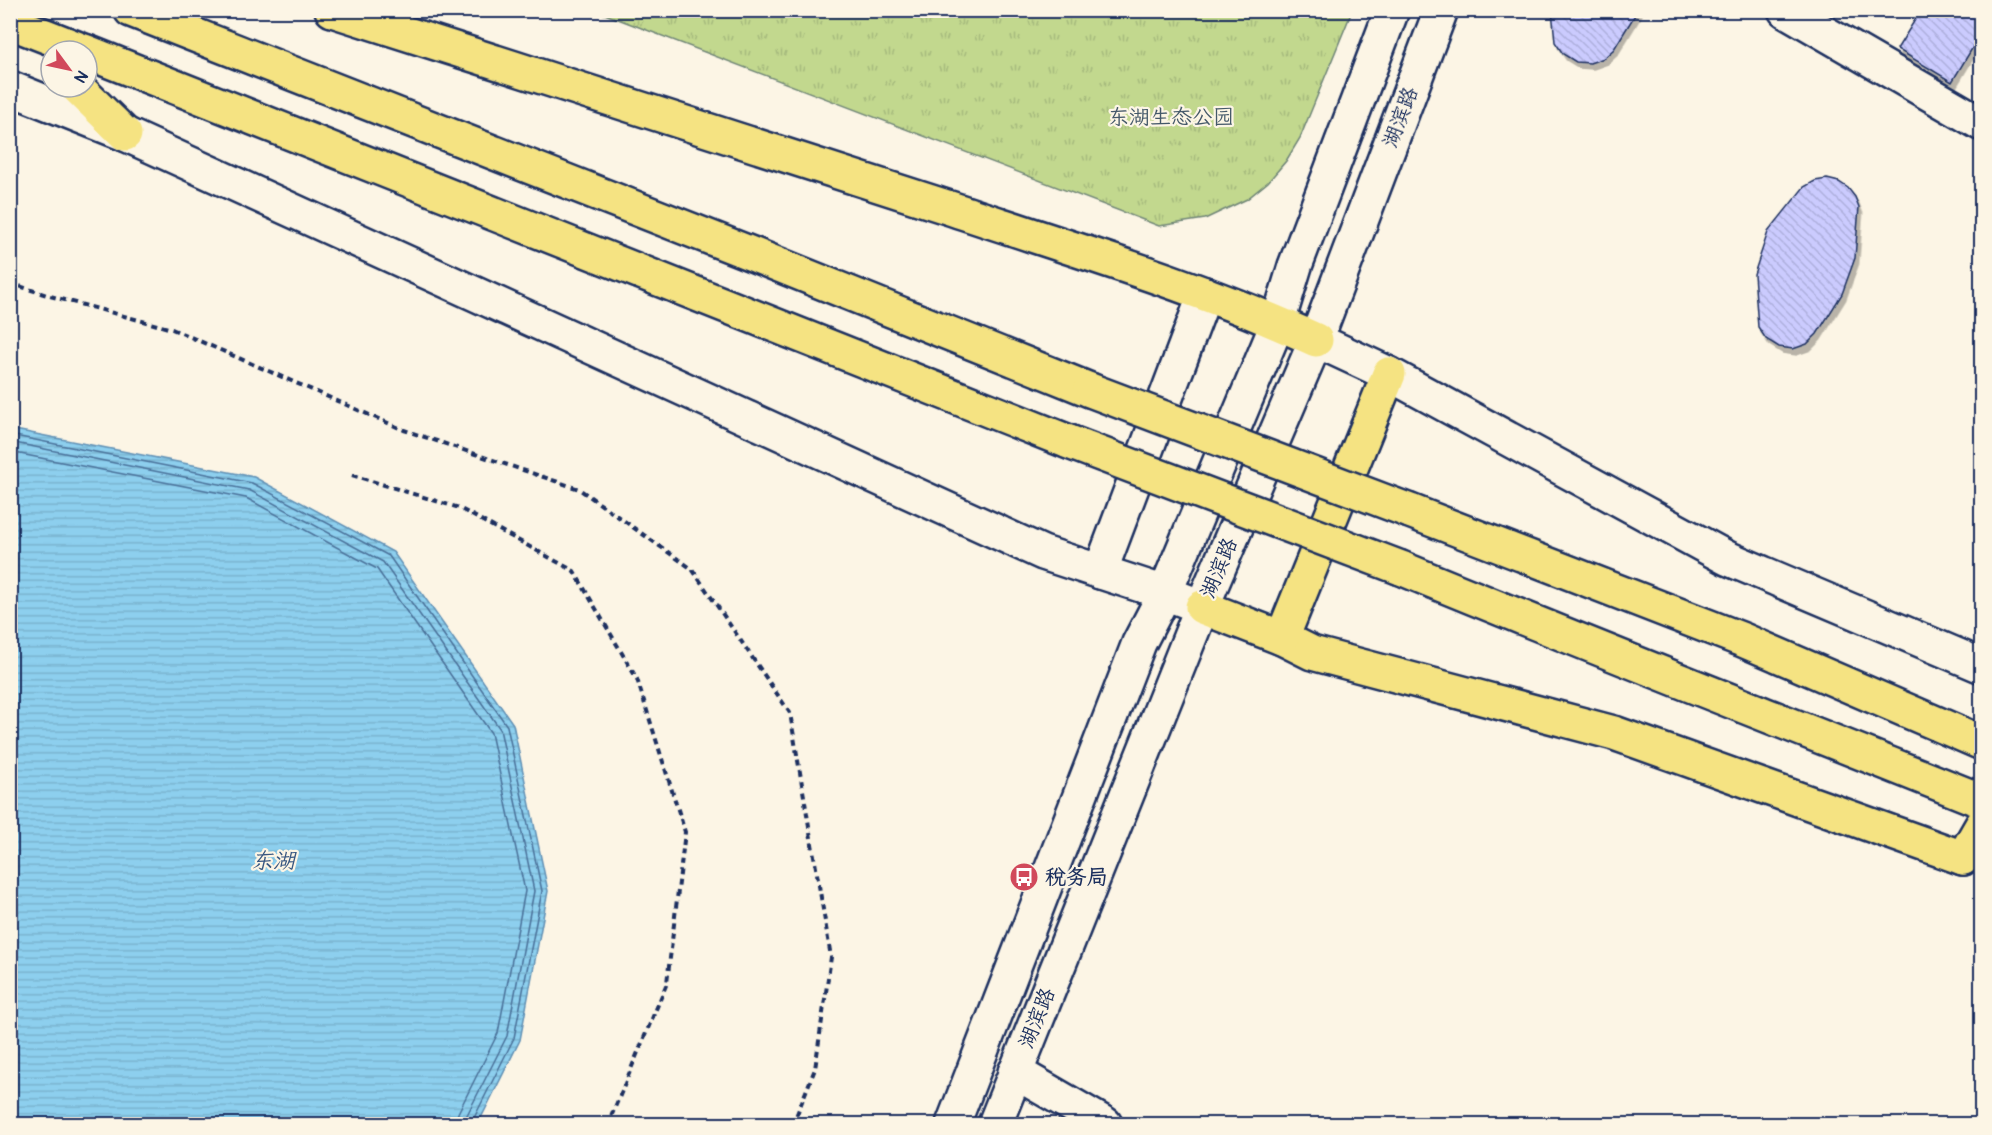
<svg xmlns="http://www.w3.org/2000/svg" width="1992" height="1135" font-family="Pangolin,'LXGW WenKai TC',sans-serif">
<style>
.grass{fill:url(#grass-tufts);stroke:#6e8476;stroke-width:1.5}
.water{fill:url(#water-rules);stroke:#5f8fb4;stroke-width:1.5}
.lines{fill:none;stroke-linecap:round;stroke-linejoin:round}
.shore{stroke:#496f98;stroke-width:1.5}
.building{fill:url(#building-back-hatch);stroke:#1b2f5e;stroke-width:1.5;filter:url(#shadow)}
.street-casing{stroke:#1b2f5e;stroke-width:38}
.secondary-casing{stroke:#1b2f5e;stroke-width:38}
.primary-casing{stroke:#1b2f5e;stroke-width:38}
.highway-casing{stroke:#1b2f5e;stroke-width:38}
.path{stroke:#1b2f5e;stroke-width:4;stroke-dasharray:6 4.5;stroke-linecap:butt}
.street{stroke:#fcf5e5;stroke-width:33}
.secondary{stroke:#fcf5e5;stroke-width:33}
.primary{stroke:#f5e382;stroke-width:33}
.highway{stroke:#f5e382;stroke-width:33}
.highway-bridge-casing{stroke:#1b2f5e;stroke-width:38;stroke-linecap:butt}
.highway-bridge{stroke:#f5e382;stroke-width:33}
.labels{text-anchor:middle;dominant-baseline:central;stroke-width:4.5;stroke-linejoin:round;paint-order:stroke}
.park-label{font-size:21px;fill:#45596a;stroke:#fcf5e5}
.street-label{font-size:21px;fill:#1b2f5e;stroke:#fcf5e5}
.poi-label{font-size:21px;font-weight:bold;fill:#1b2f5e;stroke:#fcf5e5;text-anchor:start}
.water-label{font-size:22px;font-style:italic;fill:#385782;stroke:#fcf5e5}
</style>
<defs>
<pattern id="grass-tufts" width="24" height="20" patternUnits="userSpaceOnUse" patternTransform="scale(1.5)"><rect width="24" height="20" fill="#c2d88e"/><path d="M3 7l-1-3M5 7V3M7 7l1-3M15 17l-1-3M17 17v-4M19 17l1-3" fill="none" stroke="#a6ba7d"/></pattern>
<pattern id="water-rules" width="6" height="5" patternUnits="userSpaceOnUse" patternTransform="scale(1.5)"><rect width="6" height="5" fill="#8dcfee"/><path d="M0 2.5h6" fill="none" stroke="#79b2ce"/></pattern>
<pattern id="building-back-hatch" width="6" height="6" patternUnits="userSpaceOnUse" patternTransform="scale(1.5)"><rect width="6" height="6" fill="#cbcbfe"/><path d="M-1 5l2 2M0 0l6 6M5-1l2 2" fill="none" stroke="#aeafdc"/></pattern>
<filter id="shadow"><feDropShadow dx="3.5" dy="6" stdDeviation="0" flood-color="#0004"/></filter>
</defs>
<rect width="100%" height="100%" fill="#fcf5e5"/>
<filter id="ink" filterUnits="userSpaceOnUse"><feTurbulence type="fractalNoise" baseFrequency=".0167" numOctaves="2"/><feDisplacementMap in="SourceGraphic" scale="12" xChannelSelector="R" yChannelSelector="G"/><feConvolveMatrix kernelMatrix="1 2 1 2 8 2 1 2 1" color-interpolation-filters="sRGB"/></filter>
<g filter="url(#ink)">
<path class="grass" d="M597,11H1352L1300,138L1286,161L1268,182L1247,199L1205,219L1159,226Z"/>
<path class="water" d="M10,429L254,477L393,552L513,724L548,891L520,1040L478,1124H11Z"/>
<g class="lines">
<g class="shore">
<path d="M10,435L252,483L389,556L507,726L542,891L514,1038L473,1120V1124"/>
<path d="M10,442L249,490L383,562L500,729L534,891L507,1036L466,1117L465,1124"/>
<path d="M10,452L246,498L377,569L491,733L525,891L498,1033L458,1113L456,1124"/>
</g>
</g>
<g class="building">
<path d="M1552,10H1638L1614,49L1604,58L1590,63L1576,62L1563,54L1555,42Z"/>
<path d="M1921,10H1982V32L1952,82L1897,49Z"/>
<path d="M1827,179L1839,182L1848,188L1855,197L1859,207L1855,258L1842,294L1817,334L1807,344L1793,349L1779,347L1766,339L1758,327L1754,274L1768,232L1804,187L1815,181Z"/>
</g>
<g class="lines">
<g class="street-casing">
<g id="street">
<path d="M1785,10L1982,124"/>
<path d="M1015,1072L1105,1124"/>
</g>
</g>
<g class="secondary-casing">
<g id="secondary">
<path d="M10,88L125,134L1043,553L1165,593L1202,607"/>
<path d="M1316,340L1389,374L1727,558L1982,666"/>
<path d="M1100,572L1205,294"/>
<path d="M953,1124L1139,643L1165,593L1278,322L1295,266L1392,10"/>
<path d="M995,1124L1202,607L1316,340L1441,10"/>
</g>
</g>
<g class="primary-casing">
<path id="primary" d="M1963,858L1982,825"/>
</g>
<g class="highway-casing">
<g id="highway">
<path d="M131,10L752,254L1090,390"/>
<path d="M332,10C539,76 746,141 953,209C1075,250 1199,286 1316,340"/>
<path d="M10,22L84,51"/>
<path d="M87,52L1069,442"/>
<path d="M77,87L125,134"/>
<path d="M1410,511L1743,640L1982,743"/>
<path d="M1401,568C1594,648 1788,723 1982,801"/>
<path d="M1202,607L1282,638L1312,653L1614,733L1963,858"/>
<path d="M1282,638L1389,374"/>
</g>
</g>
<g class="path">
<path d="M10,283L50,296L172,329L404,430L579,489L692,569L790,713L831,957L815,1069L793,1124"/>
<path d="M352,475L459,508L574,571L637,679L685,832L667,983L608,1124"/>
</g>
<use href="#street" class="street"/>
<use href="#secondary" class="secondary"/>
<use href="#primary" class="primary"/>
<use href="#highway" class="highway"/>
<g class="highway-bridge-casing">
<g id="highway-bridge">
<path d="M1090,390L1410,511"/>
<path d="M1069,442L1401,568"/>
</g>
</g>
<use href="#highway-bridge" class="highway-bridge"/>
</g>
</g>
<defs>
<g id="bus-disc" transform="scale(1.5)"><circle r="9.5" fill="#d1495b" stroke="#fcf5e5"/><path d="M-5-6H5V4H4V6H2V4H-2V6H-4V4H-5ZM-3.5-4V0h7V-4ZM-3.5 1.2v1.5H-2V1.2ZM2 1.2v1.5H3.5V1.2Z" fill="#fff"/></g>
</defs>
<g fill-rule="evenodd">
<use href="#bus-disc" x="1024" y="877"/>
</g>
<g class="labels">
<g class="park-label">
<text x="1171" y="117">东湖生态公园</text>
</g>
<g class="street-label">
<text transform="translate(1400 117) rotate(-69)">湖滨路</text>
<text transform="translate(1219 568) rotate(-67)">湖滨路</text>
<text transform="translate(1037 1018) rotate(-68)">湖滨路</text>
</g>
<g class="poi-label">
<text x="1045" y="877">税务局</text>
</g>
<g class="water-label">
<text x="273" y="861">东湖</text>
</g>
</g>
<rect width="1992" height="1135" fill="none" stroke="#fcf5e5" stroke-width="36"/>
<rect x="18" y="18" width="1956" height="1099" fill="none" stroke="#1b2f5e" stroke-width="2" filter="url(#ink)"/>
<g transform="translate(69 69) rotate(123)"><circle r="28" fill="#fcf5e5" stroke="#a2a6af" stroke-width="1.5"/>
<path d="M0-4.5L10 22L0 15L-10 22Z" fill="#d1495b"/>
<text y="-9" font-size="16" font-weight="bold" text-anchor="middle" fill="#1b2f5e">N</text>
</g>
</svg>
